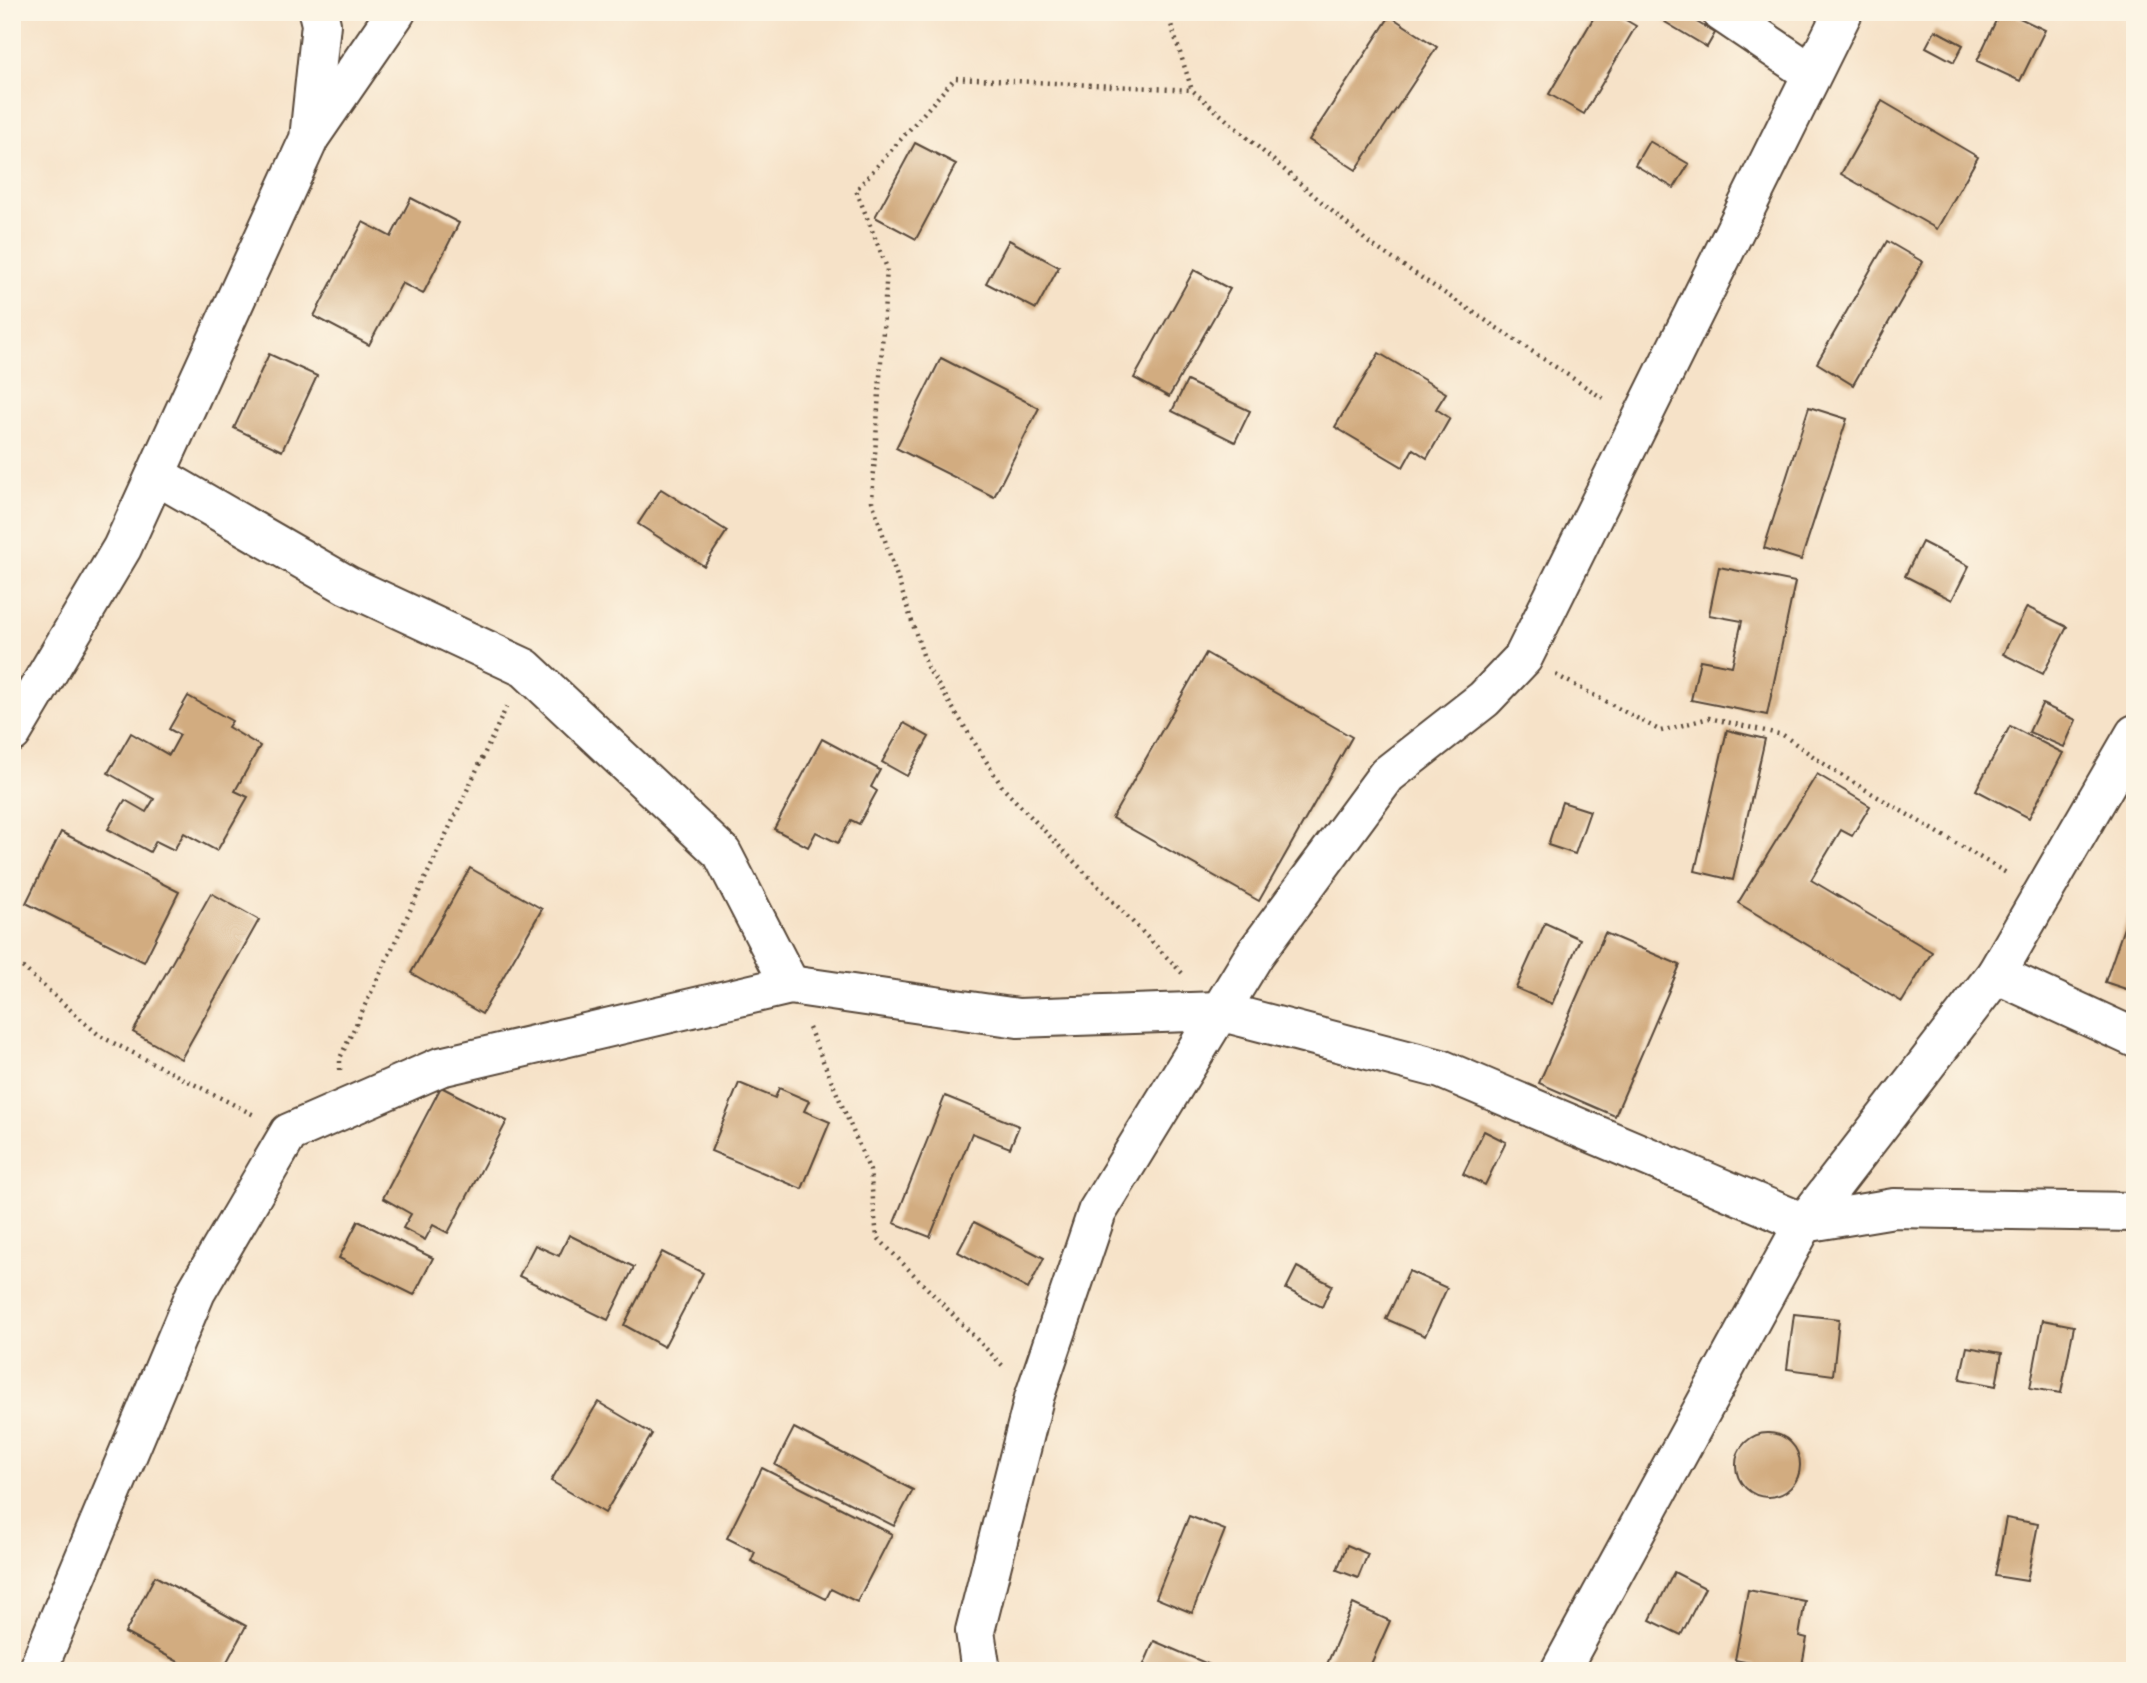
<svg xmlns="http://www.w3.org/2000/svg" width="2147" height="1683" font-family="Cardo,serif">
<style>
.building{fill:#d2ac80}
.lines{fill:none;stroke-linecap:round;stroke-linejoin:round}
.minor-casing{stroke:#574638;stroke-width:42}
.path{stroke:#574638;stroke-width:4.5;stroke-dasharray:2 5;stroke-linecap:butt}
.minor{stroke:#fff;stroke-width:38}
</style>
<rect width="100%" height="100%" fill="#fcf5e5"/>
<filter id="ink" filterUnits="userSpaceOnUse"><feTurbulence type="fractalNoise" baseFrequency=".0143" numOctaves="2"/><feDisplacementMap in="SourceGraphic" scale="14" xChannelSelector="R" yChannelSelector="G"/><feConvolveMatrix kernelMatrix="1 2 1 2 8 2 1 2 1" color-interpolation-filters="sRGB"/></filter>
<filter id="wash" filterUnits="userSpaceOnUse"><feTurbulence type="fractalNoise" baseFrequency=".00686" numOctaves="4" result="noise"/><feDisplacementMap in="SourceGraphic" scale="28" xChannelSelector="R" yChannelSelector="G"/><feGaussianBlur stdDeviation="1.57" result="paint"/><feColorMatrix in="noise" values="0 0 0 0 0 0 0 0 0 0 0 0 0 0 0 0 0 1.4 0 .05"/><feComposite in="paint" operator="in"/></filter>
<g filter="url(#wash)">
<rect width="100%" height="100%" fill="#f6e2c8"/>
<g id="blocks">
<g class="building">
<path d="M1597,12H1612L1636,26L1584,114L1549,94Z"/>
<path d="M1671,12H1680L1715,33L1707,47L1665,22Z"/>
<path d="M2000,12H2007L2045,30L2020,81L1977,61Z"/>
<path d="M1390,16L1437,47L1356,170L1309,140Z"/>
<path d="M1935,30L1963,45L1954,62L1926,47Z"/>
<path d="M1882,101L1978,157L1937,229L1841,174Z"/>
<path d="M1649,141L1689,164L1674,188L1635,165Z"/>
<path d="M915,143L956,164L916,239L875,217Z"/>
<path d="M411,198L459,223L423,294L402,283L369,345L314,316L363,222L391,237Z"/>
<path d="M1009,240L1059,267L1036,309L986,283Z"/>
<path d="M1887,241L1923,262L1853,385L1817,363Z"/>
<path d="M1194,270L1230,289L1169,397L1134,378Z"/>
<path d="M1379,353L1446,393L1436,409L1450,418L1427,458L1413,449L1403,467L1335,427Z"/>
<path d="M269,354L317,376L282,451L234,428Z"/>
<path d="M941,358L1039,408L994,497L896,448Z"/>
<path d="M1187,381L1250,411L1235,442L1172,411Z"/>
<path d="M1809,407L1847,419L1801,560L1764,548Z"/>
<path d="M661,489L727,531L704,566L638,524Z"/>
<path d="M1922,542L1969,566L1952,600L1905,576Z"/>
<path d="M1719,567L1795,582L1767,715L1691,700L1700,660L1732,666L1742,621L1709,615Z"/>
<path d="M2027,607L2067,627L2043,674L2003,654Z"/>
<path d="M1206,653L1352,737L1259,901L1112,818Z"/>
<path d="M188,696L232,721L228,727L260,746L235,791L248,797L217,851L184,833L174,850L156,841L150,852L108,829L125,800L146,812L154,799L108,773L131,733L169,755L180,735L169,729Z"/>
<path d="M2042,704L2076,720L2064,747L2029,732Z"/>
<path d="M904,723L929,737L907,776L882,762Z"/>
<path d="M2010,726L2063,753L2029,818L1976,790Z"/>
<path d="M1727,730L1765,739L1733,880L1695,871Z"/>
<path d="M822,739L880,770L871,787L877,791L859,824L851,820L838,843L816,832L808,847L774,829Z"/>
<path d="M1817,774L1870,806L1852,836L1841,830L1811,880L1932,952L1902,1002L1738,903Z"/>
<path d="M1562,802L1590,811L1575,854L1548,845Z"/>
<path d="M61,832L179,892L144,962L26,903Z"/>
<path d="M470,868L542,909L482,1014L411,973Z"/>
<path d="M211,893L259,920L181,1059L133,1032Z"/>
<path d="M2135,896V983L2132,991L2105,982Z"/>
<path d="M1545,923L1580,939L1552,1004L1516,988Z"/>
<path d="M1605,933L1680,965L1615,1116L1539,1083Z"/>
<path d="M739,1083L775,1098L779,1088L809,1101L804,1111L830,1122L802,1189L711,1151Z"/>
<path d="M441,1087L507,1121L448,1233L433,1225L425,1240L403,1228L411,1214L383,1198Z"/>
<path d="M945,1096L1019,1126L1010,1148L972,1133L930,1237L894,1223Z"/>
<path d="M1484,1131L1506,1142L1485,1185L1463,1174Z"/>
<path d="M358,1221L433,1258L414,1295L339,1258Z"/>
<path d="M974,1222L1044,1258L1028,1289L958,1252Z"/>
<path d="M569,1235L634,1267L608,1320L519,1276L535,1245L559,1256Z"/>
<path d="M662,1252L703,1273L664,1347L624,1325Z"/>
<path d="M1297,1267L1332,1285L1322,1307L1286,1289Z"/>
<path d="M1409,1271L1447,1288L1425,1336L1386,1319Z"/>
<path d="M1794,1314L1839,1319L1833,1375L1787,1369Z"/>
<path d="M2043,1320L2074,1326L2061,1393L2030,1388Z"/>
<path d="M1967,1347L2002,1353L1996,1386L1960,1379Z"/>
<path d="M598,1402L652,1434L605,1513L551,1481Z"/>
<path d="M794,1428L913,1490L894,1526L775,1465Z"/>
<circle cx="1768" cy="1465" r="32"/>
<path d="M762,1468L892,1534L857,1602L831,1589L826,1599L751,1561L755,1552L727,1538Z"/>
<path d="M1189,1516L1225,1530L1192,1613L1156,1598Z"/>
<path d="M2006,1518L2038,1524L2027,1581L1995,1576Z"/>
<path d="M1347,1545L1368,1554L1358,1578L1337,1570Z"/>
<path d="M1674,1572L1705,1588L1681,1635L1650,1620Z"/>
<path d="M155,1576L246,1626L222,1671H195L125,1633Z"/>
<path d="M1748,1590L1805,1601L1799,1636L1807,1638L1801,1671H1755L1756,1664L1735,1660Z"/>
<path d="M1353,1604L1390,1621L1368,1671H1324Z"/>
<path d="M1154,1641L1224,1671H1141Z"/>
</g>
</g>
</g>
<g filter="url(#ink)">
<use href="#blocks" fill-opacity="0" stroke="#574638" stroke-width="2"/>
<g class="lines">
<g class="minor-casing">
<g id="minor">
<path d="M1721,12L1811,73"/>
<path d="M312,134L396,12"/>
<path d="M156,475L347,585L525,668L722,853L790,985"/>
<path d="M12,733L122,548L309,139L321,24L318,12"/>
<path d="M1996,974L2135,1038"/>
<path d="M37,1671L196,1292L289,1133L440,1067L790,985L1018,1018L1219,1011L1441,1069L1804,1223L1894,1208L2135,1212"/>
<path d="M981,1671L975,1631L1034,1398L1097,1212L1255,954L1387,775L1484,699L1523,658L1843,12"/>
<path d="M1560,1671L1804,1223L1996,974L2135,734"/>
</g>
</g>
<g class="path">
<path d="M1167,12L1192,90L1369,243L1607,401"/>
<path d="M1556,675L1661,731L1709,718L1783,735L1834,771L2008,874"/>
<path d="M12,958L100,1036L254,1115"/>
<path d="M1182,973L1003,788L927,667L872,501L887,268L856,190L955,78L1192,90"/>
<path d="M809,1028L870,1171L877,1237L1004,1367"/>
<path d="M340,1070V1058L508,704"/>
</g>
<use href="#minor" class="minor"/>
</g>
</g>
<rect width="2147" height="1683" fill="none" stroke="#fcf5e5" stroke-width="42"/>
</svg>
